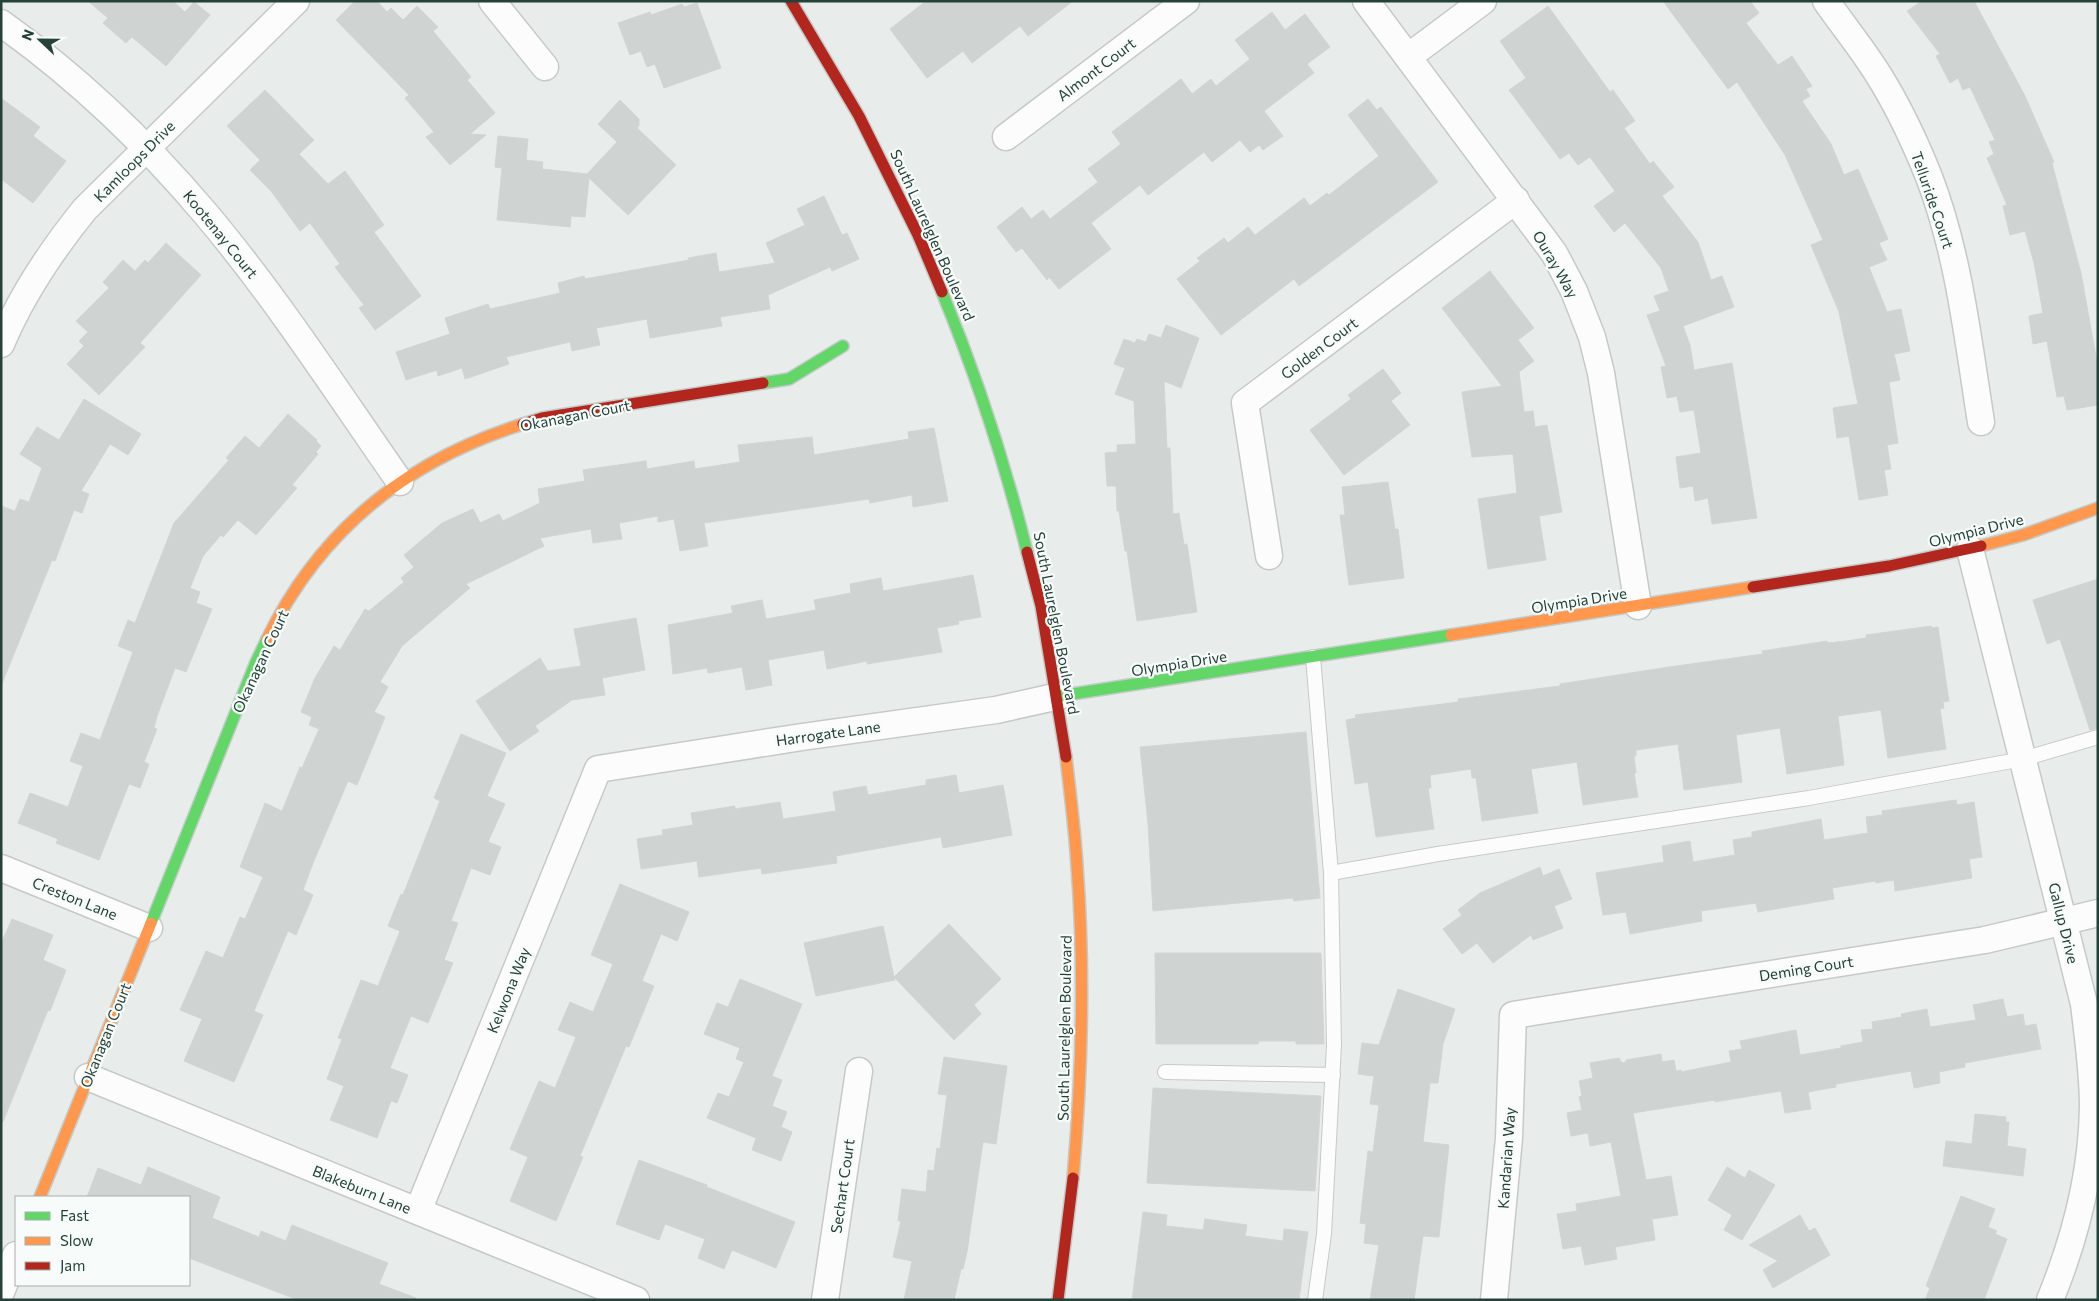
<svg xmlns="http://www.w3.org/2000/svg" width="2099" height="1301" font-family="Commissioner,sans-serif">
<style>
.building{fill:#cfd4d2;stroke:#d1d6d4}
.lines{fill:none;stroke-linecap:round;stroke-linejoin:round}
.lane-casing{stroke:#c5cac8;stroke-width:16}
.street-casing{stroke:#c5cac8;stroke-width:29}
.fast-casing{stroke:#c3cbc8;stroke-width:14}
.slow-casing{stroke:#c3cbc8;stroke-width:14}
.jam-casing{stroke:#c3cbc8;stroke-width:14}
.lane{stroke:#fcfcfc;stroke-width:14}
.street{stroke:#fcfcfc;stroke-width:26}
.fast{stroke:#63d668;stroke-width:11}
.slow{stroke:#ff974d;stroke-width:11}
.jam{stroke:#b3261e;stroke-width:11}
.labels{text-anchor:middle;dominant-baseline:central;stroke-width:4.5;stroke-linejoin:round;paint-order:stroke}
.street-label{font-size:15px;fill:#24423a;stroke:#f7fbf9}
</style>
<rect width="100%" height="100%" fill="#e8edeb"/>
<g class="building">
<path d="M88,1H173L185,12L194,2L210,15L166,66L132,37L126,43L103,23L108,18Z"/>
<path d="M355,1H377L387,12L391,8L403,20L417,6L438,27L433,31L471,77L467,80L495,113L470,134L486,135L450,165L426,137L434,132L405,98L409,95L336,20Z"/>
<path d="M926,1H1073L1028,36L1020,26L972,63L963,51L927,78L890,29Z"/>
<path d="M1663,1H1750L1759,13L1746,23L1778,65L1792,56L1812,86L1806,89L1810,96L1802,101L1831,144L1844,175L1858,169L1888,239L1879,243L1887,260L1869,267L1887,312L1901,309L1910,351L1894,354L1900,380L1889,382L1898,443L1887,445L1891,469L1884,470L1888,495L1859,500L1849,436L1837,438L1833,408L1858,404L1839,312L1811,245L1823,240L1785,155L1737,82L1728,89Z"/>
<path d="M1922,1H1974L2025,96L2054,162L2052,163L2081,273L2098,368V405L2067,410L2064,396L2057,397L2047,341L2033,344L2029,316L2043,313L2034,263L2025,231L2010,235L2003,206L2007,205L1987,158L1994,154L1989,142L1995,140L1970,87L1963,90L1958,78L1950,83L1936,56L1940,54L1907,11Z"/>
<path d="M697,3L721,68L664,88L655,64L647,67L641,51L630,55L618,23L650,12L651,15L682,4L684,7Z"/>
<path d="M1548,6L1610,92L1613,90L1635,121L1624,128L1650,164L1653,161L1674,187L1662,196L1698,242L1711,280L1722,276L1734,307L1683,326L1690,345L1694,370L1732,363L1757,518L1712,524L1708,498L1695,501L1693,486L1680,488L1676,457L1701,453L1694,410L1680,412L1677,396L1667,398L1661,367L1666,366L1647,315L1660,311L1654,296L1669,291L1661,268L1625,223L1614,232L1594,206L1615,191L1590,157L1578,165L1569,153L1560,159L1509,90L1526,78L1500,41Z"/>
<path d="M1272,12L1285,30L1305,14L1330,47L1307,64L1314,73L1264,111L1283,136L1263,150L1259,145L1250,152L1240,140L1212,162L1204,152L1148,195L1140,185L1091,223L1111,249L1059,289L1049,277L1047,280L1022,248L1016,252L997,227L1022,207L1031,219L1043,210L1050,219L1098,182L1088,169L1121,144L1112,132L1181,79L1192,94L1211,79L1216,86L1250,59L1235,40Z"/>
<path d="M265,90L314,140L299,154L328,184L345,171L384,225L374,232L421,296L375,330L359,308L364,305L335,267L340,264L310,223L300,231L271,191L250,170L260,160L227,126Z"/>
<path d="M1,98L40,127L33,136L66,161L33,203L1,179Z"/>
<path d="M1368,99L1377,110L1381,107L1438,182L1299,286L1294,279L1221,335L1177,279L1200,261L1197,258L1224,238L1228,243L1248,227L1255,235L1304,198L1310,206L1327,193L1329,195L1379,156L1348,115Z"/>
<path d="M620,100L639,119V126L637,128L676,165L628,215L589,178L585,217L571,216L570,227L497,220L502,168L495,167L498,136L528,139L526,160L543,162L542,169L587,174L617,142L598,124Z"/>
<path d="M824,196L842,235L847,233L859,259L832,271L830,267L768,295L770,309L720,317L722,326L650,338L647,319L596,328L600,345L572,351L570,342L506,357L509,364L465,379L462,368L438,376L437,370L406,380L396,352L450,334L445,318L488,304L490,309L560,293L558,283L584,276L585,279L689,260L688,258L716,253L719,272L775,263L766,243L805,225L797,209Z"/>
<path d="M166,243L201,275L140,343L145,347L99,395L67,364L84,346L79,341L88,332L76,321L109,288L103,282L123,260L135,271L145,260L148,263Z"/>
<path d="M1490,271L1534,328L1518,340L1534,361L1519,372L1524,412L1533,411L1535,427L1547,425L1562,512L1539,516L1546,560L1488,569L1478,499L1517,493L1513,454L1472,457L1462,392L1502,386L1442,308Z"/>
<path d="M1166,325L1199,338L1181,388L1164,381L1167,448H1170L1173,514L1179,513L1184,545L1187,544L1197,612L1137,621L1127,551H1125L1119,511H1117L1116,486H1107L1105,453L1117,452V445L1136,444L1134,401L1115,394L1125,368L1114,364L1124,339L1135,343L1137,339L1146,342L1149,334L1161,338Z"/>
<path d="M1383,369L1401,393L1391,401L1410,425L1344,475L1310,430L1351,399L1348,395Z"/>
<path d="M84,399L141,434L128,455L110,444L81,491L89,494L82,513L74,510L55,561L52,560L1,686V506L15,511L20,499L29,502L42,468L20,454L37,427L59,440Z"/>
<path d="M288,414L317,440L316,441L321,446L316,452L318,454L292,485L297,488L256,535L238,520L223,537L221,535L203,556L190,588L200,592L196,603L212,609L186,672L175,668L157,716L154,728L157,729L144,762L149,764L140,788L129,784L99,860L56,843L58,839L18,823L30,793L68,807L83,766L70,761L81,733L100,740L133,652L118,646L128,620L135,623L174,523L229,460L226,458L245,436L259,448Z"/>
<path d="M934,428L948,501L913,507L912,495L870,503L869,499L704,523L708,546L680,551L674,519L658,522V516L619,523L622,539L593,543L591,529L540,538L544,546L466,584L470,588L402,646L380,682L388,687L374,712L385,717L357,785L348,781L313,863L303,890L313,895L296,935L288,931L254,1011L263,1015L234,1082L184,1061L202,1019L180,1010L206,951L223,958L240,917L245,919L263,877L240,867L265,803L282,811L300,767L302,768L319,729L309,725L312,717L301,712L315,678L334,646L340,650L365,609L369,611L404,582L401,578L414,567L404,555L442,523L473,509L480,523L499,514L503,521L540,503L538,489L585,481L583,470L646,461L647,469L694,461L695,469L740,462L738,445L812,437L814,455L909,439L908,432Z"/>
<path d="M1388,482L1395,529H1398L1404,578L1349,585L1340,515H1345L1342,487Z"/>
<path d="M973,575L981,617L958,621L959,624L937,628L942,652L867,664V661L827,669L824,650L768,660L772,685L746,690L742,667L708,673L707,668L673,674L668,625L733,613L731,606L762,600L766,619L816,610L814,600L851,593L850,584L881,578L883,591Z"/>
<path d="M2098,579V728L2090,730L2060,639L2047,644L2033,600Z"/>
<path d="M636,618L645,670L602,678L605,695L572,700L535,726L539,731L510,751L476,701L540,658L548,671L581,666L574,629Z"/>
<path d="M1931,626L1932,628L1938,627L1949,701L1943,702L1944,708L1940,709L1946,749L1888,758L1881,710L1838,716L1844,765L1787,774L1780,728L1736,735L1742,782L1684,790L1678,744L1636,750V756H1634L1636,773H1634L1638,797L1583,805L1577,762L1531,769L1538,813L1482,821L1476,778H1472L1471,769L1430,775L1431,788H1428L1434,829L1376,837L1368,782L1355,784L1346,720L1356,718L1355,715L1458,702V699L1560,686V684L1669,667L1763,654L1762,651L1827,641V643L1847,641L1866,638V635Z"/>
<path d="M1306,732L1320,898L1294,901L1293,898L1153,911L1148,824L1140,747Z"/>
<path d="M461,734L506,753L487,796L505,804L488,842L501,847L490,875L471,868L451,921L458,923L444,960L453,963L428,1023L411,1016L390,1068L408,1075L397,1103L391,1101L377,1138L330,1120L344,1086L327,1079L342,1039L338,1038L361,980L378,986L400,931L388,926L401,894L403,895L440,801L434,798Z"/>
<path d="M956,775L959,793L1003,785L1012,835L943,848L941,837L836,856L837,863L762,874L761,868L699,877L697,861L641,869L637,839L663,835L662,830L693,825L691,813L735,806V809L780,802L783,819L836,811L833,792L866,786L868,795L926,785V780Z"/>
<path d="M1956,800L1957,805L1974,802L1982,857L1969,859L1972,878L1895,891L1894,880L1876,883L1875,881L1832,888L1834,899L1758,912L1756,903L1701,911L1702,921L1630,934L1626,912L1603,915L1596,873L1664,862L1662,846L1690,841L1693,862L1735,855L1733,840L1752,837V832L1821,819L1824,840L1868,833L1866,817L1883,815L1882,811Z"/>
<path d="M1540,867L1543,876L1559,869L1572,899L1554,906L1563,928L1533,940L1531,935L1493,963L1477,943L1462,954L1443,929L1462,915L1458,910L1480,893Z"/>
<path d="M620,884L689,912L677,941L661,934L642,981L654,986L629,1047L626,1046L580,1156L583,1157L556,1221L510,1201L528,1157L510,1149L539,1081L555,1088L576,1037L558,1030L570,1002L593,1012L613,964L591,955Z"/>
<path d="M12,919L53,935L43,960L66,970L50,1011L48,1010L3,1122H1V944Z"/>
<path d="M949,924L1001,979L974,1005L981,1014L954,1040L894,977L895,980L816,996L804,943L883,926L894,977Z"/>
<path d="M1155,953H1321L1324,1044H1296V1041H1259L1258,1044H1156Z"/>
<path d="M740,979L802,1004L772,1076L782,1080L772,1106L787,1112L781,1127L792,1132L781,1161L752,1150L756,1138L707,1118L718,1093L729,1097L744,1062L736,1059L740,1048L704,1034L717,1003L728,1007Z"/>
<path d="M1398,989L1455,1009L1443,1044L1438,1083H1430L1423,1142L1449,1145L1439,1237L1423,1236L1414,1300H1370L1379,1245L1364,1243L1366,1224L1360,1223L1368,1151L1373,1152L1379,1105L1370,1104L1374,1076L1358,1074L1362,1043L1379,1045Z"/>
<path d="M2003,999L2007,1017L2023,1014L2025,1026L2036,1024L2041,1049L1965,1063V1067L1939,1072L1940,1083L1914,1088L1911,1071L1836,1084V1087L1808,1092L1811,1109L1785,1113L1781,1091L1715,1102V1100L1633,1113L1646,1180L1671,1176L1678,1215L1652,1219L1655,1240L1615,1247L1617,1259L1585,1265L1581,1246L1563,1249L1557,1214L1577,1211L1576,1204L1621,1196L1611,1142L1590,1146L1588,1133L1571,1136L1567,1113L1582,1110L1579,1097L1582,1096L1579,1081L1593,1078L1590,1063L1619,1058L1622,1063L1626,1062V1060L1661,1054L1662,1062L1674,1060L1676,1071L1681,1070V1072L1731,1062L1729,1051L1742,1049L1740,1041L1796,1030L1800,1055L1841,1048V1046L1863,1042L1861,1030L1873,1029L1872,1022L1902,1017L1901,1014L1927,1009L1930,1027L1976,1020L1973,1005Z"/>
<path d="M944,1057L1007,1066L996,1144L983,1142L967,1252L963,1269H961L954,1300H904L912,1261L893,1257L901,1221H898L902,1189L926,1192L928,1170L934,1171L937,1148L940,1149L947,1095L938,1094Z"/>
<path d="M1153,1088L1321,1096L1315,1191L1147,1183Z"/>
<path d="M1975,1114L2006,1117V1122H2009L2007,1146L2026,1149L2023,1176L1943,1166L1946,1141L1972,1144Z"/>
<path d="M639,1160L707,1185V1187L795,1222L776,1268L732,1250L724,1269L698,1258L705,1239L665,1224L659,1240L616,1224Z"/>
<path d="M148,1167L220,1197L212,1218L259,1237L261,1231L286,1241L292,1225L388,1263L379,1284L416,1298V1300H298L189,1258V1197H87L98,1168L141,1185Z"/>
<path d="M1727,1167L1745,1178L1749,1170L1775,1185L1742,1240L1724,1230L1732,1215L1708,1200Z"/>
<path d="M1961,1196L1995,1209L1988,1227L1997,1231L1995,1234L2007,1239L1984,1300H1925L1930,1288L1926,1286Z"/>
<path d="M1143,1212L1167,1215L1166,1226L1203,1230L1205,1219L1247,1225L1245,1236L1283,1241L1284,1229L1308,1232L1299,1300H1132Z"/>
<path d="M1800,1215L1809,1231L1815,1228L1830,1255L1773,1288L1763,1270L1778,1261L1749,1245Z"/>
</g>
<g class="lines">
<g class="lane-casing">
<g id="lane">
<path d="M1313,657L1331,873L1334,1045L1324,1234L1315,1300"/>
<path d="M1331,873L1438,854L1809,798L2023,759L2098,737"/>
<path d="M1165,1072L1333,1075"/>
</g>
</g>
<g class="street-casing">
<g id="street">
<path d="M492,1L545,67"/>
<path d="M1366,1L1554,253L1574,291L1592,337L1601,373L1638,606"/>
<path d="M1826,1C1840,21 1855,40 1868,59C1893,95 1913,137 1929,177C1959,255 1968,340 1981,422"/>
<path d="M1,23C77,77 145,142 205,213C276,297 337,392 400,482"/>
<path d="M1408,57L1483,1"/>
<path d="M1006,137L1186,1"/>
<path d="M1,344C22,294 51,251 85,209L296,1"/>
<path d="M1970,549L2084,1004C2088,1038 2093,1072 2093,1107C2092,1173 2075,1239 2050,1300"/>
<path d="M1269,556L1245,403L1516,200"/>
<path d="M1,868L149,928"/>
<path d="M88,1077L636,1300"/>
<path d="M418,1211L598,769L802,737L996,710L1059,696"/>
<path d="M1,1292L16,1255"/>
<path d="M825,1300L859,1071"/>
<path d="M1494,1300L1509,1138L1513,1015L1985,940L2098,913"/>
</g>
</g>
<g class="fast-casing">
<g id="fast">
<path d="M942,292C977,377 1005,463 1027,552"/>
<path d="M763,383L789,379L843,346"/>
<path d="M1059,696L1451,635"/>
<path d="M151,923L256,662L267,639"/>
</g>
</g>
<g class="slow-casing">
<g id="slow">
<path d="M1981,546L2023,535L2098,508"/>
<path d="M1451,635L1753,587"/>
<path d="M267,639C320,530 408,460 523,424"/>
<path d="M1066,757C1070,793 1075,830 1077,866C1085,970 1082,1075 1073,1178"/>
<path d="M40,1197L151,923"/>
</g>
</g>
<g class="jam-casing">
<g id="jam">
<path d="M791,1L859,116L918,235L942,292"/>
<path d="M523,424L542,418L763,383"/>
<path d="M1027,552L1041,606L1066,757"/>
<path d="M1753,587L1889,566L1981,546"/>
<path d="M1058,1300L1073,1178"/>
</g>
</g>
<use href="#lane" class="lane"/>
<use href="#street" class="street"/>
<use href="#fast" class="fast"/>
<use href="#slow" class="slow"/>
<use href="#jam" class="jam"/>
</g>
<g class="labels">
<g class="street-label">
<text transform="translate(1096 69) rotate(-37)">Almont Court</text>
<text transform="translate(134 161) rotate(-45)">Kamloops Drive</text>
<text transform="translate(1933 200) rotate(71)">Telluride Court</text>
<text transform="translate(221 234) rotate(51)">Kootenay Court</text>
<text transform="translate(933 235) rotate(66)">South Laurelglen Boulevard</text>
<text transform="translate(1556 264) rotate(60)">Ouray Way</text>
<text transform="translate(1319 348) rotate(-37)">Golden Court</text>
<text transform="translate(575 415) rotate(-11)">Okanagan Court</text>
<text transform="translate(1976 530) rotate(-14)">Olympia Drive</text>
<text transform="translate(1579 600) rotate(-9)">Olympia Drive</text>
<text transform="translate(1057 623) rotate(79)">South Laurelglen Boulevard</text>
<text transform="translate(260 661) rotate(-65)">Okanagan Court</text>
<text transform="translate(1179 663) rotate(-9)">Olympia Drive</text>
<text transform="translate(828 733) rotate(-8)">Harrogate Lane</text>
<text transform="translate(75 898) rotate(22)">Creston Lane</text>
<text transform="translate(2064 923) rotate(76)">Gallup Drive</text>
<text transform="translate(1806 968) rotate(-9)">Deming Court</text>
<text transform="translate(508 990) rotate(-68)">Kelwona Way</text>
<text transform="translate(1064 1028) rotate(-89)">South Laurelglen Boulevard</text>
<text transform="translate(105 1035) rotate(-68)">Okanagan Court</text>
<text transform="translate(1506 1158) rotate(-86)">Kandarian Way</text>
<text transform="translate(842 1186) rotate(-82)">Sechart Court</text>
<text transform="translate(362 1189) rotate(22)">Blakeburn Lane</text>
</g>
</g>
<rect width="2099" height="1301" fill="none" stroke="#24423a" stroke-width="5"/>
<rect x="15" y="1196" width="175" height="90" fill="#f7fbf9" stroke="#a3b1ad"/>
<rect x="25" y="1212" width="25" height="8" fill="#63d668" stroke="#a3b1ad"/>
<text x="60" y="1221" font-size="15" fill="#24423a">Fast</text>
<rect x="25" y="1237" width="25" height="8" fill="#ff974d" stroke="#a3b1ad"/>
<text x="60" y="1246" font-size="15" fill="#24423a">Slow</text>
<rect x="25" y="1262" width="25" height="8" fill="#b3261e" stroke="#a3b1ad"/>
<text x="60" y="1271" font-size="15" fill="#24423a">Jam</text>
<g transform="translate(40 40) rotate(292)" stroke="#f7fbf9" stroke-width="4" paint-order="stroke">
<path d="M0-4L9 19L0 12L-9 19Z" fill="#24423a"/>
<text y="-8" font-size="14" font-weight="bold" text-anchor="middle" fill="#24423a">N</text>
</g>
</svg>
